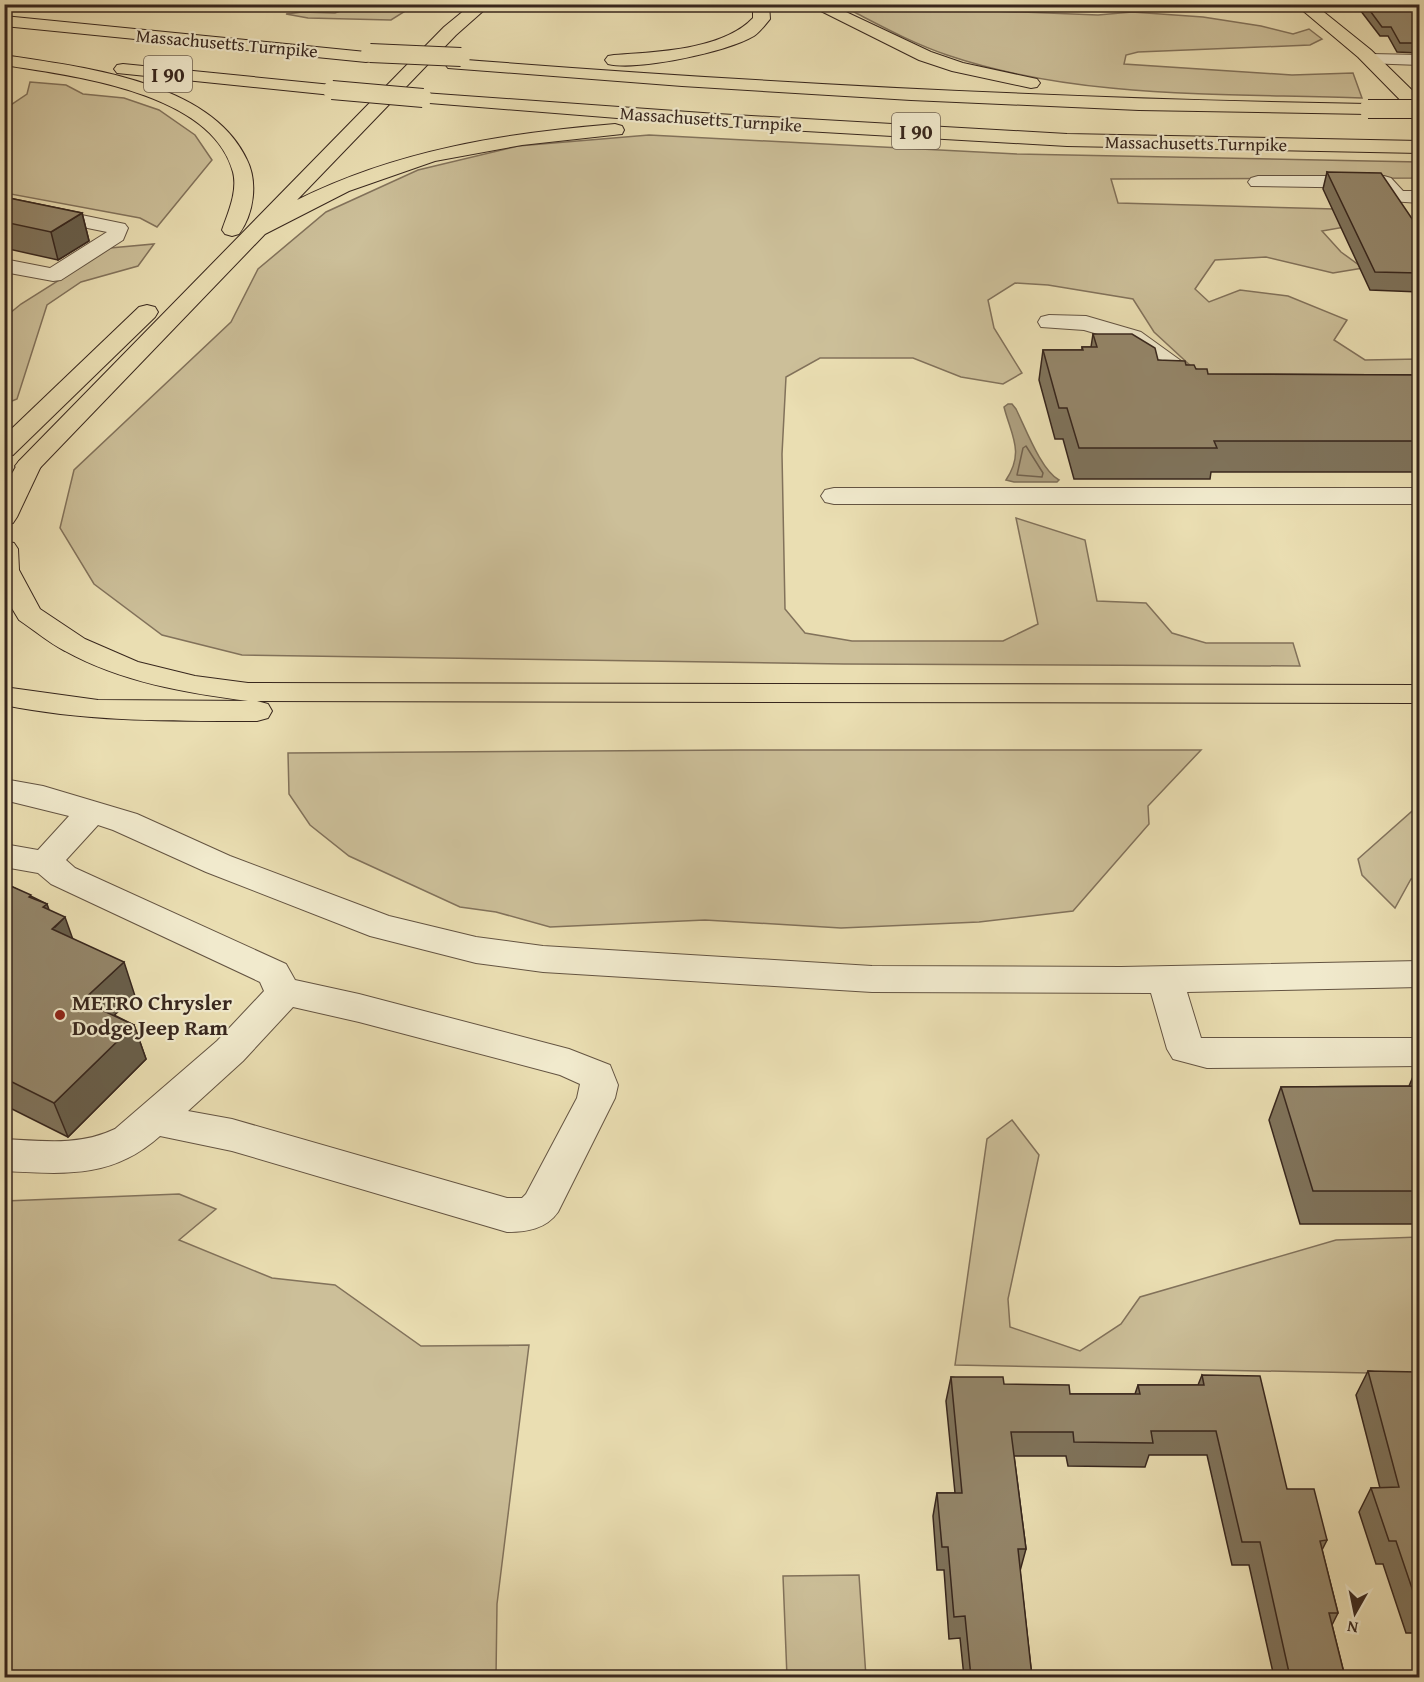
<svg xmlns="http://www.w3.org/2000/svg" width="1424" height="1682" font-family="'Gentium Book Plus',serif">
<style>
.green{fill:#ccbf99;stroke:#82725b;stroke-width:1.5}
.water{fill:#ad9f7f;stroke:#7e6f58;stroke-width:1.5}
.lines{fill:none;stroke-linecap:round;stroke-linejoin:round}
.shore{stroke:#72624e;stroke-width:1.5}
.minor-casing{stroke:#645442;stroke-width:2}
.major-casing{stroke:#37261d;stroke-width:2}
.highway-casing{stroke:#37261d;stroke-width:2}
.minor{fill:#f1eacd;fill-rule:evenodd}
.major{fill:#eadeb2;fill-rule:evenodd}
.highway{fill:#eadeb2;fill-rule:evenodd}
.highway-bridge-casing{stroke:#37261d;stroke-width:20;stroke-linecap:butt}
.highway-bridge{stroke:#eadeb2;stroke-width:18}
.wall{fill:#7f735b;stroke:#37261d;stroke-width:1.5}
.shaded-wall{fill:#685e4a;stroke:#37261d;stroke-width:1.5}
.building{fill:#94866a;stroke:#37261d;stroke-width:1.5}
.poi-dot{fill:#8f2418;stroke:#f1eacd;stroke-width:2}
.labels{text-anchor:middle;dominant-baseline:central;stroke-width:4.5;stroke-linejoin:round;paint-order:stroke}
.far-street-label{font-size:18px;fill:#37261d;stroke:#f1eacd}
.shield{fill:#f1eacd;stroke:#6f6152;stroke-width:1.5}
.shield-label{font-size:21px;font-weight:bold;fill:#37261d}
.poi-label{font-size:22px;font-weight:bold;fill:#37261d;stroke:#f1eacd;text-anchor:start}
</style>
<rect width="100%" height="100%" fill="#eadeb2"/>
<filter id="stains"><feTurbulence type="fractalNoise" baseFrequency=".00333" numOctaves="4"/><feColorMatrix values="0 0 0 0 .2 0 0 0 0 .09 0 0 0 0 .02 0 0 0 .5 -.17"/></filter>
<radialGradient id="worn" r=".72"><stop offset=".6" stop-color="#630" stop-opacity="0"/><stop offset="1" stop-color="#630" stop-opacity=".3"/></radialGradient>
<g class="green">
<path d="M390,4L415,5L391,20L308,18L286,14L302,12L335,13L355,5Z"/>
<path d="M962,4L969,10L1098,15L1132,12L1203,17L1261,26L1293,34L1309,29L1322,39L1310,45L1138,52L1126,55L1124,64L1292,75L1353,73L1362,98C1224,93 1080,100 947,55C914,44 883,27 852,11L849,5Z"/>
<path d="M30,82L66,85L83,94L124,98L159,110L195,135L212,160L157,227L140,218L5,193V109L27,94Z"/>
<path d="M649,135L1017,154L1419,162V178L1111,179L1118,203L1372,210L1379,221L1322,231L1341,252L1363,268L1333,273L1266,257L1215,260L1195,289L1209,302L1240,290L1288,296L1347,320L1334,340L1365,360L1419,359V378L1206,380L1154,332L1133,299L1048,285L1015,283L988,300L994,328L1022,373L1003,384L961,377L913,358H820L786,377L782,454L785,609L805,633L852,641H1003L1038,624L1016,518L1085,540L1097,601L1146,603L1172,633L1206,643H1293L1300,666L844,664L242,655L162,635L94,584L60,528L74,470L231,322L258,269L326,212L418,170L518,146Z"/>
<path d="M154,244L138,266L81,282L47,305L17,399L5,404L4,318L21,304L110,248Z"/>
<path d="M739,750H1201L1148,806L1149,824L1073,911L979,922L841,928L705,920L550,927L496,912L460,907L349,856L310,825L289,794L288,753Z"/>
<path d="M1419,805V879H1411L1395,908L1362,875L1358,859Z"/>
<path d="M1012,1120L1039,1155L1008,1299L1010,1327L1080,1351L1121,1324L1140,1297L1336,1240L1419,1237V1374L955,1365L987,1139Z"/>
<path d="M179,1194L216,1209L179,1240L272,1278L335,1285L421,1346L529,1345L497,1604L496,1677H5V1201Z"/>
<path d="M859,1575L866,1677H787L783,1576Z"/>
</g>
<path class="water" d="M1008,404H1012L1016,409C1026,429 1041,470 1059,480L1057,482H1014L1006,480C1025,452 1011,435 1004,407Z"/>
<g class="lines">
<path class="shore" d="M1026,446L1043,473L1042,477L1017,475L1023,448Z"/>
<g class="minor-casing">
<g id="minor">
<path d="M1371,54L1420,55V65L1365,63L1362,59L1365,55Z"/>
<path d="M1258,176H1384L1391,178L1403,191H1420V203L1390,201L1378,188L1251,186L1248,182L1251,178Z"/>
<path d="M4,199L125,224L128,228L123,240L61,280L53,281L4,272V259L50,268L107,232L4,211Z"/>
<path d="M1049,315L1086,316L1141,332L1209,381L1213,386L1209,391L1201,393L1193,391L1125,342L1084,330L1041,327L1038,322L1041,317Z"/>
<path d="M834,488H1420V504H834L825,502L821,496L825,490Z"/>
<path d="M4,779L43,786L137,814L230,856L389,916L476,937L543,946L872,966L1121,967L1420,961V987L1187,992L1201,1038H1420V1066L1207,1068L1173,1059L1167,1049L1151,993L872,992L543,972L476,963L370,936L206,872L113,830L98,825L66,860L75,868L286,964L295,980L359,994L569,1049L610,1065L618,1085L615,1098L558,1212C546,1229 527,1232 507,1232L232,1151L160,1136C112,1179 65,1174 4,1171V1139C43,1141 80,1146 115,1129L217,1041L264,991L260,982L51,884L38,873L4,867V844L38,850L69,816L4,800ZM293,1007L359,1022L560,1075L580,1084L577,1098L526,1194L522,1198H507L232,1119L188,1111L243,1061Z"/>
</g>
</g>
<g class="major-casing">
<g id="major">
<path d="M1295,4H1314L1325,13L1371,50L1420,98V115L1414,114L1358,57Z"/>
<path d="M28,458L37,461L41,466L17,517L13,523L4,525V488L19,461Z"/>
<path d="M4,541L14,543L18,549L19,570L40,609L85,639L138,662L195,676L248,683L1420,685V703L248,701C186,693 121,682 65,651C49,643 34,630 19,620L4,595Z"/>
<path d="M4,687L98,700L257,701L268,704L272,711L268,718L257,721C172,721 88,722 4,705Z"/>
</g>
</g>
<g class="highway-casing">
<g id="highway">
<path d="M472,4H491L456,35L297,200C397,150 505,133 615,124L622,126L624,130L622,134L522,145L435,161L349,191L265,234L37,471L28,474L19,471L15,466L19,461L444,27Z"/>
<path d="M753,4H769L770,19C765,25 760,32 754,36C727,52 638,71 608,64L605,60L608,56L614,55C656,52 723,50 753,18Z"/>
<path d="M807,4H829L931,52L963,63L1037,79L1040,83L1037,87L1031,88L952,71L919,60Z"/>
<path d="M4,16L366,52L372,53L375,57L372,61L366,62L4,26Z"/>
<path d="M4,55C82,67 211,81 247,160C258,182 254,214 239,234L232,236L225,234L222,230C228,213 238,191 233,172C212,92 73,76 4,65Z"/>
<path d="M454,59C758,83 1063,99 1368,104L1374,105L1377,109L1374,113L1368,114L1139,110L911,100L682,86L448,68L445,64L448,60Z"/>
<path d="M123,64L332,85L338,86L341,90L338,94L332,95L117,73L114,69L117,65Z"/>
<path d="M423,93L717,114L1067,134L1420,141V153L1067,146L717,126L417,102L414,98L417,94Z"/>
<path d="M147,305L155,307L158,312L155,317L13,455L4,457V436L139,307Z"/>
</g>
</g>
<use href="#minor" class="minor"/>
<use href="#major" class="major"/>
<use href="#highway" class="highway"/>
<g class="highway-bridge-casing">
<g id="highway-bridge">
<path d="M370,53L461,57"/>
<path d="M332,90L423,98"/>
<path d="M1368,109H1420"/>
</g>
</g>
<use href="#highway-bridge" class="highway-bridge"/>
</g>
<g class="wall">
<path d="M1357,4H1419V53L1397,52L1388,36H1380L1357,6Z"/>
<path d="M1327,172L1419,229V292L1370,290L1323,189Z"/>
<path d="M4,197L82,213L89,241L58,260L4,248Z"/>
<path d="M1093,334L1158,360L1186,365L1208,374L1419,375V461L1416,472H1211L1210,479H1074L1063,439H1055L1039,380L1043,350H1082V347H1091Z"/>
<path d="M4,883L47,904L48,910L73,939L135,996L114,1015L134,1025L146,1059L68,1137L4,1105Z"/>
<path d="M1418,1065H1419V1224H1300L1269,1120L1281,1087L1409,1086Z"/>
<path d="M1368,1371L1419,1377V1648L1414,1633H1406L1383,1564H1376L1359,1512L1371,1488H1380L1356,1395Z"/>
<path d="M1202,1375L1287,1489L1327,1540L1322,1550L1338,1613L1332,1625L1345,1677H1274L1249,1565H1232L1207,1455H1149L1145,1467L1068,1466L1066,1456H1014L1026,1549L1020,1571L1032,1677H964L960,1638L949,1639L944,1570H937L933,1516L937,1493H955L946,1401L951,1377L1070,1394H1135L1138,1385H1198Z"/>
</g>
<g class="shaded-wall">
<path d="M82,213L89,241L58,260L51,232Z"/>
<path d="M47,904L55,927L65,917L77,951L56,940L43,907Z"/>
<path d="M124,962L135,996L94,1034L82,1001Z"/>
<path d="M134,1025L146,1059L68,1137L54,1103Z"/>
</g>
<g class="building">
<path d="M1365,4H1419V43H1400L1391,27H1382Z"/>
<path d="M1327,172L1381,173L1419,229V273L1375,272Z"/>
<path d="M4,197L82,213L51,232L4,222Z"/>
<path d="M1093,334H1132L1155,348L1158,360L1185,361L1186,365H1194L1196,369H1207L1208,374L1419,375V441H1214L1217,448H1079L1067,408H1059L1043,350H1083L1082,347H1097Z"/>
<path d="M4,883L31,895L29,897L47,904L43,907L65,917L52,929L124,962L82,1001L134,1025L54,1103L4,1078Z"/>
<path d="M1419,1086V1191H1313L1281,1087Z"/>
<path d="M1368,1371L1418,1372L1419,1377V1609L1396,1541H1389L1371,1488L1399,1487Z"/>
<path d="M1202,1375L1260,1376L1287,1489H1314L1327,1540L1320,1541L1338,1613H1329L1345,1677H1290L1260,1542H1242L1216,1431H1151L1153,1443L1074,1442L1073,1432H1011L1026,1549H1018L1032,1677H971L965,1616L954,1617L948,1547H942L937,1493H962L951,1377H1003L1004,1384L1069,1385L1070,1394H1140L1138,1385H1204Z"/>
</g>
<circle class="poi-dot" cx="60" cy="1015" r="6"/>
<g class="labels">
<g class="far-street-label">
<text transform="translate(227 43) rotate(5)">Massachusetts Turnpike</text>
<text transform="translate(711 119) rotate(4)">Massachusetts Turnpike</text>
<text transform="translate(1196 143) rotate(1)">Massachusetts Turnpike</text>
</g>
<g class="shield">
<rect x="144" y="56" width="48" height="36" rx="4.5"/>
<rect x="892" y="113" width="48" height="36" rx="4.5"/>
</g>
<g class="shield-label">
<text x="168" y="74">I 90</text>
<text x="916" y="131">I 90</text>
</g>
<g class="poi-label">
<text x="72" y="1002">METRO Chrysler<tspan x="72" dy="25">Dodge Jeep Ram</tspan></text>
</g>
</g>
<rect width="1424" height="1682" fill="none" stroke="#eadeb2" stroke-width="24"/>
<rect x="6" y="6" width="1412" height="1670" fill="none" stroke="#37261d" stroke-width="3"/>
<rect x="12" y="12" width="1400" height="1658" fill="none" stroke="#37261d" stroke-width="1.5"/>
<g transform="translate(1355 1613) rotate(189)" stroke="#f1eacd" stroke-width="4.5" paint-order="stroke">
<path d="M0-4.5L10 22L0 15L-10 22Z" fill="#37261d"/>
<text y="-9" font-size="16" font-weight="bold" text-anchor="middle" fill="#37261d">N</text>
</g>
<rect width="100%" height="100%" filter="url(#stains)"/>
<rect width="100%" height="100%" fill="url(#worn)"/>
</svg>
